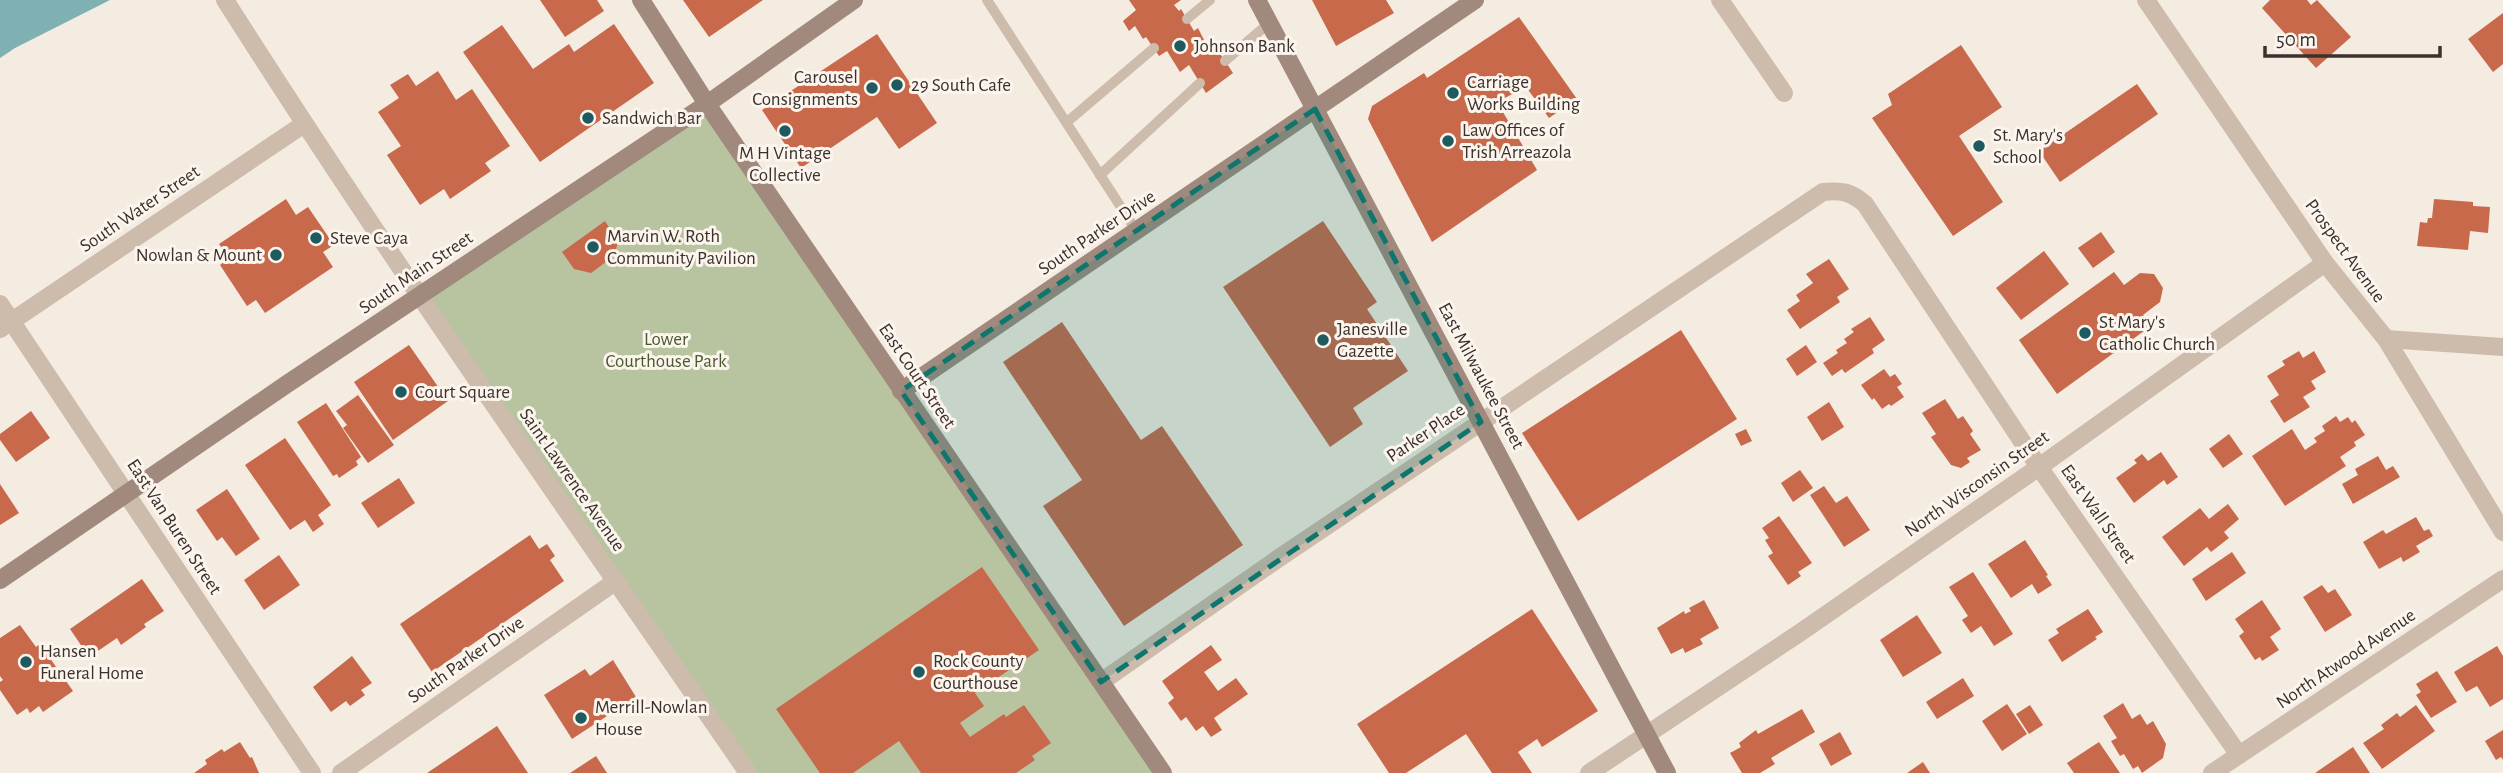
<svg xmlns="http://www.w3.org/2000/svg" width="2503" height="773" font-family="'Alegreya Sans',sans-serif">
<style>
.green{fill:#b8c4a0}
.water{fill:#7fb0b2}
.building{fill:#c8694b}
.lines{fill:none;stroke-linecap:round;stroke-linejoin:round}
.lane{stroke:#cdbbac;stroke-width:10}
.street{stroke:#cdbbac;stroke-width:18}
.secondary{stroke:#a18a7d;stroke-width:18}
.marked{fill:#0f766e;fill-opacity:0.2;stroke:#0f766e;stroke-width:5;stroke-dasharray:14 9;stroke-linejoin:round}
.poi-dot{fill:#1f5a5e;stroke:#fbf5ee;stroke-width:2.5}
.labels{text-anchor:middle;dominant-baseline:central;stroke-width:6;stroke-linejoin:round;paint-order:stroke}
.poi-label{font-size:19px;fill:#3b302b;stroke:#fbf5ee;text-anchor:start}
.street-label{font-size:19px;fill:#3b302b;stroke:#fbf5ee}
.park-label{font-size:19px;fill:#4a5a2e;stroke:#fbf5ee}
</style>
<rect width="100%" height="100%" fill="#f4ebe1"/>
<path class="green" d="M707,104L1163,773H748L419,296Z"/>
<path class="water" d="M0,0H110L15,48L0,58Z"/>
<g class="building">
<path d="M540,0H597L604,11L565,37Z"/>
<path d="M683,0H763L709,37Z"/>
<path d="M1129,0H1181L1174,5L1179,11L1181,9L1194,31L1198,28L1208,48L1213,43L1233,73L1206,93L1189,65L1180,72L1167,51L1159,56L1146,37L1143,39L1135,26L1129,31L1123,21L1136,10Z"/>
<path d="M1312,0H1386L1394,13L1336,46Z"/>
<path d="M2270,0H2307L2311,5L2317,0L2351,37L2316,68L2262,8Z"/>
<path d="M2503,13V64L2493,72L2468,39Z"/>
<path d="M1519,17L1577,99L1549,118L1526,87L1497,102L1537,170L1432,242L1368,119L1372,106L1424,73L1427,78Z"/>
<path d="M614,24L654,83L540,162L463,52L502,25L533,69L569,44L574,52Z"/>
<path d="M877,34L937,123L899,149L877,117L801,168L762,110Z"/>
<path d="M1961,45L2002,107L1959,136L2003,202L1953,236L1872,118L1892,105L1888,94Z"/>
<path d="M438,71L456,100L472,89L510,146L485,163L491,171L450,199L444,189L420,205L387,155L401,146L378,112L399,98L390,85L408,74L416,86Z"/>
<path d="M2137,84L2158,114L2060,182L2039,151Z"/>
<path d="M286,199L296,215L308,207L334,245L323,252L333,267L265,313L256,300L247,306L220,265L229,258L219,244Z"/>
<path d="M2434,199L2473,202V206L2490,207L2488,233L2470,231L2468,250L2417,246L2420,222L2427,223L2428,218H2432Z"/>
<path d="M605,221L618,242L614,256L591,273L574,269L562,252Z"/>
<path d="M1323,221L1377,302L1367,309L1408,371L1353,408L1363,424L1330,447L1223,287Z"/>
<path d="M2101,232L2115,252L2093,268L2078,248Z"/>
<path d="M2044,251L2069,284L2021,320L1996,288Z"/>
<path d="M1829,259L1849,289L1837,297L1840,302L1800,329L1787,310L1800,301L1796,295L1813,283L1806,274Z"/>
<path d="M2114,272L2124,285L2140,273L2154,274L2163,288L2160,302L2143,315L2151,326L2057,394L2019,340Z"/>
<path d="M1870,317L1885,340L1872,349L1874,353L1845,373L1842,369L1832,376L1823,363L1838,353L1836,350L1847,343L1844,339L1854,332L1851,329Z"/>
<path d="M1062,322L1141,440L1162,426L1243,545L1124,626L1043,506L1082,480L1003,362Z"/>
<path d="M1681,330L1737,419L1578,521L1522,433Z"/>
<path d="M409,345L448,401L393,440L354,382Z"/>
<path d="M1806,345L1817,362L1797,376L1786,359Z"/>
<path d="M2299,351L2303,358L2314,351L2326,372L2311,381L2316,389L2303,397L2310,407L2284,423L2270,401L2279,395L2267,376L2285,365L2282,361Z"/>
<path d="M1884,369L1890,377L1895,374L1902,384L1897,387L1904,397L1891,406L1889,404L1882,409L1874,398L1872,400L1861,385Z"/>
<path d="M358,395L394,445L368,463L343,428L347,425L336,411Z"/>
<path d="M1945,399L1958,419L1963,416L1973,431L1970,434L1981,450L1967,458L1970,462L1961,468L1951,465L1931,437L1936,434L1922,413Z"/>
<path d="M1829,402L1844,427L1822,441L1807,417Z"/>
<path d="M326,403L361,457L356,461L358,465L339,478L337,474L333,476L297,422Z"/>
<path d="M31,411L50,438L16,462L0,440V434Z"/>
<path d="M2336,416L2340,422L2348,417L2352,423L2355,420L2365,435L2354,442L2356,446L2340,457L2346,466L2285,506L2252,456L2292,429L2305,450L2317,442L2314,438L2325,431L2322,426Z"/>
<path d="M1746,429L1752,441L1741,446L1735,434Z"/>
<path d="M2229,434L2243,454L2223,468L2209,449Z"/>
<path d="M285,438L331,505L318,515L324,524L313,532L305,520L290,530L245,465Z"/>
<path d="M2161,452L2178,477L2167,485L2164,480L2134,503L2116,478L2137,463L2134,460L2142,454L2148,461Z"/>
<path d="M2378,456L2386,470L2393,466L2400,477L2353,504L2342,484L2358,475L2355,469Z"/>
<path d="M1800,470L1813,488L1793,502L1781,483Z"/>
<path d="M399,478L415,503L378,528L361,503Z"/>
<path d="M0,484L19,513L0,525Z"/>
<path d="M1824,486L1836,503L1847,496L1870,530L1844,547L1810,495Z"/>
<path d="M227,489L260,539L236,556L222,537L217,541L196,510Z"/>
<path d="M2228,504L2239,519L2224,532L2229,538L2211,552L2207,547L2184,566L2162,537L2200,508L2209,519Z"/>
<path d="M1779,516L1812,563L1798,572L1801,576L1788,585L1768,556L1773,553L1765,540L1769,538L1762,528Z"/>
<path d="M2416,517L2424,531L2429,529L2433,536L2416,546L2420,552L2403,562L2401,557L2379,569L2363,542L2383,530L2386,534Z"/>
<path d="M530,535L539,549L547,544L555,556L550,560L564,581L432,672L400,624Z"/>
<path d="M2025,540L2048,575L2046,576L2052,585L2038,594L2032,584L2011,598L1988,564Z"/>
<path d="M2232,552L2246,573L2206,601L2192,579Z"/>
<path d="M279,555L300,585L264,610L244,580Z"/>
<path d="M982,567L1039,650L975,693L984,706L960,723L970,737L1004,714L1006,717L1024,705L1051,743L1032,756L1035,760L1016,773H921L899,741L853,773H820L776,709Z"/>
<path d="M1973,572L2013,634L1994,646L1981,626L1971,633L1962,620L1968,616L1949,587Z"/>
<path d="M142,579L164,611L144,624L146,627L121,645L117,638L89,657L70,629Z"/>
<path d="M2322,585L2328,593L2335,589L2352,615L2325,632L2303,597Z"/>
<path d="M1704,600L1719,628L1700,639L1703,644L1685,653L1683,648L1671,654L1657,628L1684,611L1685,614L1691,611L1689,608Z"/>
<path d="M2262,600L2281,629L2270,637L2279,650L2262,661L2260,657L2255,660L2239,636L2244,632L2235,619Z"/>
<path d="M1532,609L1598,711L1542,747L1537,739L1518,752L1532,773H1492L1466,734L1406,773H1389L1357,724Z"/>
<path d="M2088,609L2103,632L2095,637L2097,639L2062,662L2048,640L2059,633L2056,629Z"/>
<path d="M1917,615L1942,653L1903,677L1880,640Z"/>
<path d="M20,625L36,647L40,644L73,691L43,712L39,706L30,713L27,708L17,715L0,690V682L3,680L0,676V638Z"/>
<path d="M1211,645L1222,660L1204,672L1218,691L1236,678L1248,694L1214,718L1222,730L1211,737L1203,726L1196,731L1186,717L1181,721L1168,703L1174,698L1162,681Z"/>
<path d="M2497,646L2503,656V699L2490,707L2477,686L2466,692L2454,672Z"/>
<path d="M352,656L372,683L361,690L365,695L350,706L346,701L331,712L313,687Z"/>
<path d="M613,660L636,697L572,739L544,695L585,669L590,676Z"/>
<path d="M2437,671L2457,702L2431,718L2416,695L2421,692L2416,684Z"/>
<path d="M1963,678L1974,696L1937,719L1926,702Z"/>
<path d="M2123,703L2132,719L2140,714L2147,725L2153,721L2166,744L2163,758L2142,773L2138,766L2133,769L2124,754L2120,756L2111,741L2117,738L2103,716Z"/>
<path d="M2007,704L2027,734L2002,751L1982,721Z"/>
<path d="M2030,705L2043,725L2029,734L2016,714Z"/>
<path d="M2416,705L2435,731L2382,769L2363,743L2384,729L2381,725L2397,713L2400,717Z"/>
<path d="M1802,709L1815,732L1771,758L1775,764L1760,773H1742L1730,753L1741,747L1739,743L1756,730L1758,734Z"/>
<path d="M497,726L528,773H427Z"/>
<path d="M2503,730V760L2501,757L2496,760L2485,741Z"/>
<path d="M1840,732L1852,754L1831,766L1819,744Z"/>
<path d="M240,742L250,758L252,757L259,773H194L207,764L205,760L222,749L224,752Z"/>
<path d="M2099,742L2120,773H2074L2067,763Z"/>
<path d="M2353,747L2370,773H2315Z"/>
<path d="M596,756L607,773H570Z"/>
<path d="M1923,762L1930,773H1907Z"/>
</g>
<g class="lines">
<g class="lane">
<path d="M987,0L1137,232"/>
<path d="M1187,19L1210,0"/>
<path d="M1225,61L1269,23"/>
<path d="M1067,122L1154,48"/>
<path d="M1100,175L1200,83"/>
</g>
<g class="street">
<path d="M225,0C392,263 572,517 748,773"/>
<path d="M1720,0L1784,93"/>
<path d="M2146,0L2325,263L2386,339L2503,532"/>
<path d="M0,304L312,773"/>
<path d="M0,329L304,124"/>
<path d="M2386,339L2503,347"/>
<path d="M1101,682L1279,558L1823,192C1842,190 1851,192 1865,204L2039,467L2239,755"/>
<path d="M341,773L616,581"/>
<path d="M1589,773L1801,632L2039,467L2325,263"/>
<path d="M2212,773L2503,579"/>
</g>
<g class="secondary">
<path d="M641,0L707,104L1163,773"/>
<path d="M1257,0L1667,773"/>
<path d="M901,391L1475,0"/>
<path d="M0,580L287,384L707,104L854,0"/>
</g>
</g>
<path class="marked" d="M1315,109L1481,422L1101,682L901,391Z"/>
<g class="poi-dot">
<circle cx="1180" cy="46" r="7"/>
<circle cx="897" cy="85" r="7"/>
<circle cx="872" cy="88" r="7"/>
<circle cx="1453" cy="93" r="7"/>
<circle cx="588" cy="118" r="7"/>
<circle cx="785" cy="131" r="7"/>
<circle cx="1448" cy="141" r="7"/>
<circle cx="1979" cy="146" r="7"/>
<circle cx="316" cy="238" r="7"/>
<circle cx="593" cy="247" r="7"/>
<circle cx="276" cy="255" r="7"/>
<circle cx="2085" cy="333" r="7"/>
<circle cx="1323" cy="340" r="7"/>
<circle cx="401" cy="392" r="7"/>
<circle cx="26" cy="662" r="7"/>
<circle cx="919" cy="672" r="7"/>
<circle cx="581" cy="718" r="7"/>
</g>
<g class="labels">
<g class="poi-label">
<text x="1194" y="46">Johnson Bank</text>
<text x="858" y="77" text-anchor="end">Carousel<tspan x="858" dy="22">Consignments</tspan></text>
<text x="1467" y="82">Carriage<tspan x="1467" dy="22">Works Building</tspan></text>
<text x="911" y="85">29 South Cafe</text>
<text x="602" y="118">Sandwich Bar</text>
<text x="1462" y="130">Law Offices of<tspan x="1462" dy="22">Trish Arreazola</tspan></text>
<text x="1993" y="135">St. Mary's<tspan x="1993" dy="22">School</tspan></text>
<text x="785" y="153" text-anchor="middle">M H Vintage<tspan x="785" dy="22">Collective</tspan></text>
<text x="607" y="236">Marvin W. Roth<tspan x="607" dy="22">Community Pavilion</tspan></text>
<text x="330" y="238">Steve Caya</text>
<text x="262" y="255" text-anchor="end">Nowlan &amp; Mount</text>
<text x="2099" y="322">St Mary's<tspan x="2099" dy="22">Catholic Church</tspan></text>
<text x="1337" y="329">Janesville<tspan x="1337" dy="22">Gazette</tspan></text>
<text x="415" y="392">Court Square</text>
<text x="40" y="651">Hansen<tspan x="40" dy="22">Funeral Home</tspan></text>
<text x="933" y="661">Rock County<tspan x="933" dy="22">Courthouse</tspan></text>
<text x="595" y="707">Merrill-Nowlan<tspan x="595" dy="22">House</tspan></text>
</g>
<g class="street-label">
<text transform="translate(140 209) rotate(-34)">South Water Street</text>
<text transform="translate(1097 233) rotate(-34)">South Parker Drive</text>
<text transform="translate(2345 251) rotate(54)">Prospect Avenue</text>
<text transform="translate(416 273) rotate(-34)">South Main Street</text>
<text transform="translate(917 376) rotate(56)">East Court Street</text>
<text transform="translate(1481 376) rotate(62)">East Milwaukee Street</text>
<text transform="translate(1426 433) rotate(-34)">Parker Place</text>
<text transform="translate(572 480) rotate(55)">Saint Lawrence Avenue</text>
<text transform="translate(1977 484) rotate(-35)">North Wisconsin Street</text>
<text transform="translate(2098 514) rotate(55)">East Wall Street</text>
<text transform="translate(174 527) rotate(57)">East Van Buren Street</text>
<text transform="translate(2346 659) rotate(-34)">North Atwood Avenue</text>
<text transform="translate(466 660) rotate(-35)">South Parker Drive</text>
</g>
<g class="park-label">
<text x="666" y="339">Lower<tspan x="666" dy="22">Courthouse Park</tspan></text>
</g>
</g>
<path d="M2265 46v10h175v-10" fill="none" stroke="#3b302b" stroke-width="3.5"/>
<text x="2276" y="46" font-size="21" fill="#3b302b" stroke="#fbf5ee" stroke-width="5" paint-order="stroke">50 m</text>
</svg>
